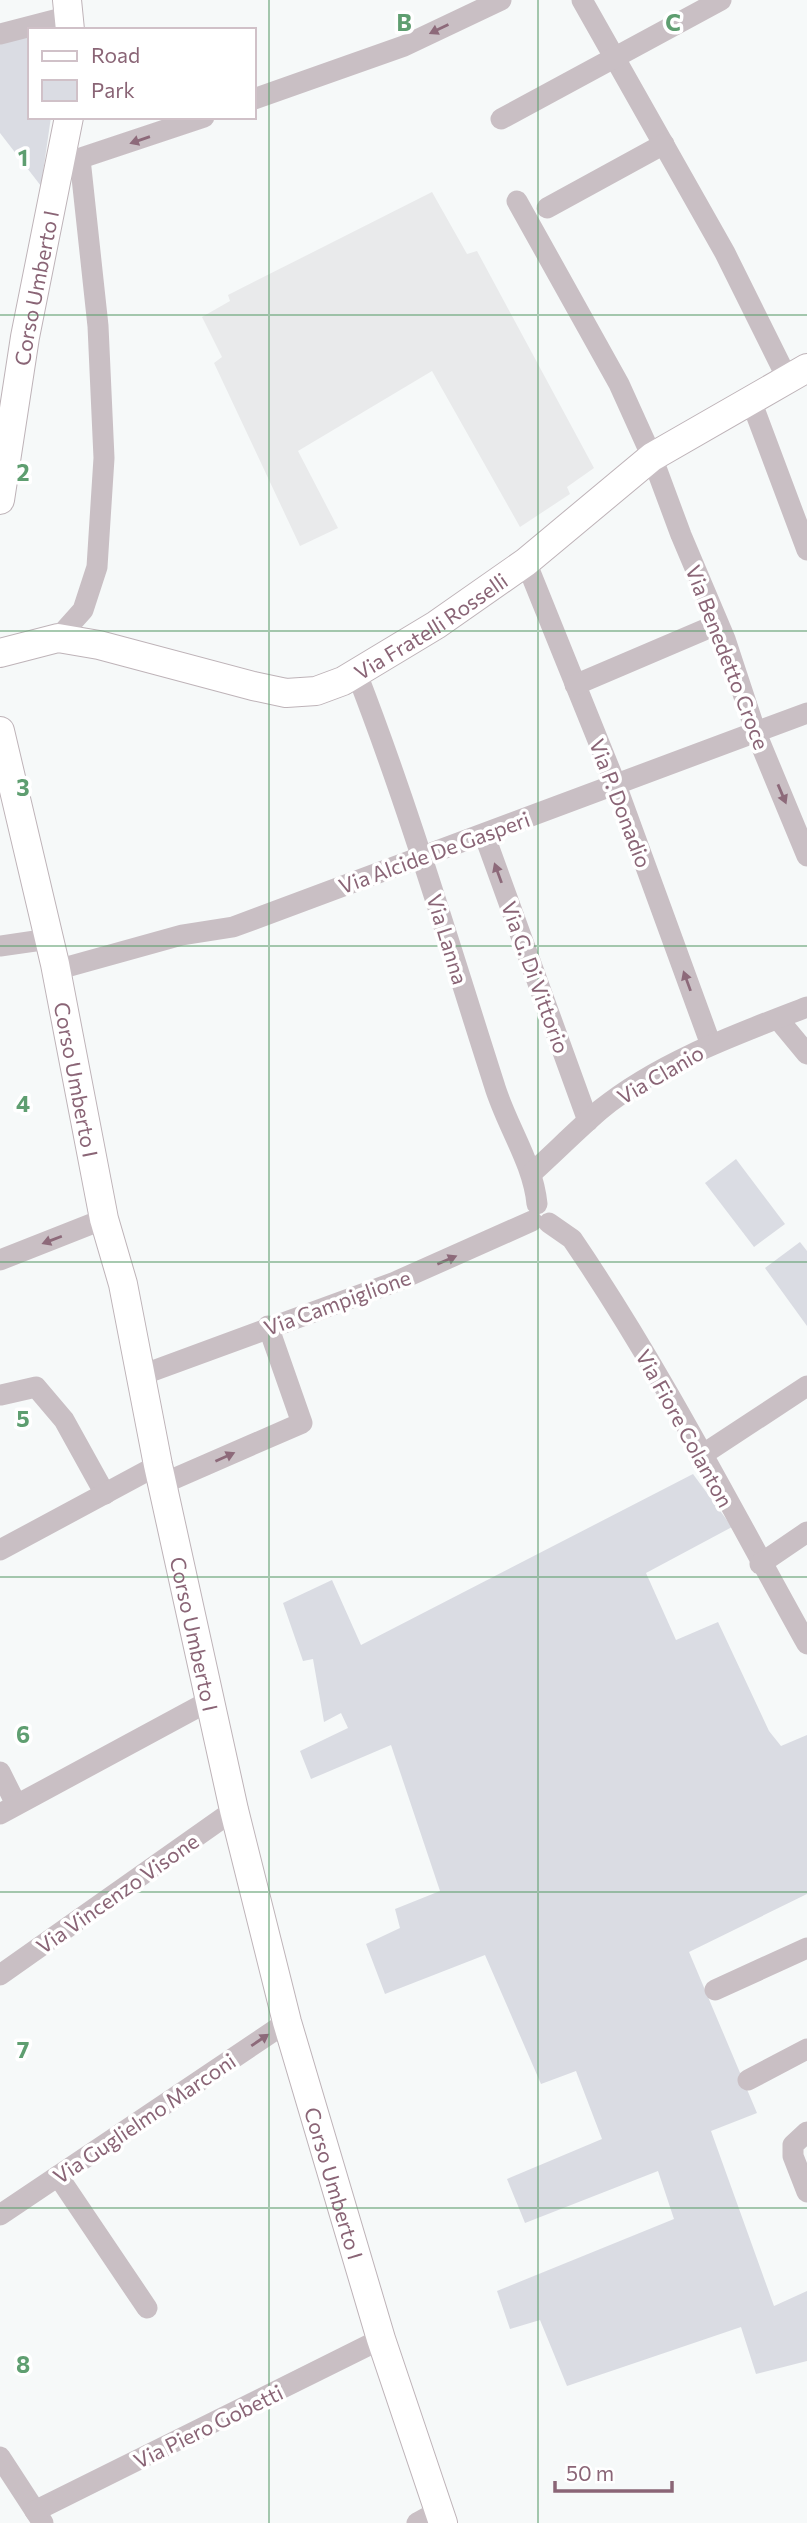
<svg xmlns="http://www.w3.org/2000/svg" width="807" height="2523" font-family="Commissioner,sans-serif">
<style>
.built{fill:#e9eaeb}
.green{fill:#dadce3}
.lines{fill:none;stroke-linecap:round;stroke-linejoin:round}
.major-casing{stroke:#beb3b8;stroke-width:30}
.minor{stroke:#c9bfc4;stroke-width:21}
.major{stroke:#fff;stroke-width:28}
.oneway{fill:#8d6a7a}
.grid{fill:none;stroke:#5e9e70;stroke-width:2;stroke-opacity:0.55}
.labels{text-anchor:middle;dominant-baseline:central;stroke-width:7;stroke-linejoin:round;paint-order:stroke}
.street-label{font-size:21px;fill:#8a6576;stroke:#fff}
.grid-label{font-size:23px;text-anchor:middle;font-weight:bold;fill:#5e9e70;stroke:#fff;stroke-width:7;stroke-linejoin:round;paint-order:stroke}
</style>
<rect width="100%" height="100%" fill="#f6f9f9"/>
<path class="built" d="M432,192L467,254L477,251L594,468L567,487L570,494L520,527L432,371L298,451L338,528L300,546L214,363L222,357L202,317L230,301L228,295Z"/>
<g class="green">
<path d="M30,35V117H51L41,186L0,133V44Z"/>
<path d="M736,1159L785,1224L754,1247L705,1183Z"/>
<path d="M800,1242L807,1251V1326L765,1268Z"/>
<path d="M693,1474L732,1527L646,1573L676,1640L718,1622L769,1731L781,1746L807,1735V1894L689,1952L757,2113L711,2131L774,2306L807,2291V2361L756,2374L741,2327L567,2386L540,2320L510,2329L497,2291L674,2219L658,2171L525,2223L507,2179L602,2139L576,2071L541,2084L485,1955L385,1994L366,1944L400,1928L395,1909L440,1891L391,1745L311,1779L300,1751L348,1728L341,1713L324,1722L313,1659L303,1661L283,1603L332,1580L361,1645Z"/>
</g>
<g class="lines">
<g class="major-casing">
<g id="major">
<path d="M67,0L70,30"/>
<path id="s1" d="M0,500L25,337L69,117"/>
<path id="s2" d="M0,653L58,638L99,645L253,686L286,693L316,691L343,681L436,625L526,562L652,457L807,368"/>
<path id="s3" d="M0,731L55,964L104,1219L123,1284L158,1465L234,1810L287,2022L381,2339L443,2523"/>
</g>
</g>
<g class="minor">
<path d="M582,0L725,253L787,378"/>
<path d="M0,34L70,16"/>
<path d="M254,99L404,46L501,0"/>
<path d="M501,119L721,0"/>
<path d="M66,163L204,117"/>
<path d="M517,201L619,384L652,457L681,535L725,639L756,733L807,856"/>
<path d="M547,208L664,144"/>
<path d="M750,398L807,550"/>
<path d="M526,562L616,785L711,1045"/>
<path d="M58,638L83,610L97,567L104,458L98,326L80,159"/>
<path d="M357,674C409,808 450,947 494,1084C506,1125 533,1162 537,1204"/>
<path d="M575,685L718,624"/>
<path d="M484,834L588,1121"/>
<path d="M0,946L49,939"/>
<path d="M56,970L182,935L233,927L807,713"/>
<path d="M778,1019L807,1054"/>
<path d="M533,1172C555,1152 577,1130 600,1110C659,1062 737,1034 807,1007"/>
<path d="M549,1223L572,1239C660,1368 731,1508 807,1644"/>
<path d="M0,1260L104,1219"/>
<path d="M139,1376L395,1282L532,1221"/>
<path d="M1,1395L36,1387L64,1420L105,1494"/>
<path d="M702,1455L807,1386"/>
<path d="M162,1484L302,1423L268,1326"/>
<path d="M0,1550L158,1465"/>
<path d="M760,1564L807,1532"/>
<path d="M0,1772L16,1804"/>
<path d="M0,1814L211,1700"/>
<path d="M0,1975L234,1810"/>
<path d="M715,1990L807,1948"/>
<path d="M748,2080L807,2049"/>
<path d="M807,2132L793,2145V2156L807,2192"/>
<path d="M58,2176L147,2308"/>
<path d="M0,2215L287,2022"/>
<path d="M0,2457L43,2523"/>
<path d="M35,2511L381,2339"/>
<path d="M417,2523L439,2511"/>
</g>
<use href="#major" class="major"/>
</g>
<defs><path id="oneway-solid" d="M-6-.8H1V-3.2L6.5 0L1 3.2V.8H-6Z" transform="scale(1.75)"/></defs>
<g class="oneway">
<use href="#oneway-solid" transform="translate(439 29) rotate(154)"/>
<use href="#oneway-solid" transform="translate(140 140) rotate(161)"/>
<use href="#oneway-solid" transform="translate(782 794) rotate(67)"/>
<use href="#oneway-solid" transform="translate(498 873) rotate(-110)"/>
<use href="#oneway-solid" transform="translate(687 981) rotate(-110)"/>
<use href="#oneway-solid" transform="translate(52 1240) rotate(159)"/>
<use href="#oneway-solid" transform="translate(447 1260) rotate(-23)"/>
<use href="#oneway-solid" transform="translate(225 1457) rotate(-24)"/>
<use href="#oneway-solid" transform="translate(260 2040) rotate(-34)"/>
</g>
<path class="grid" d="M269,0V2523M538,0V2523M0,315H807M0,631H807M0,946H807M0,1262H807M0,1577H807M0,1892H807M0,2208H807"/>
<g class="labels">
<g class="street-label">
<text stroke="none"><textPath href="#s1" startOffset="215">Corso Umberto I</textPath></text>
<text stroke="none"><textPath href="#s2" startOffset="457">Via Fratelli Rosselli</textPath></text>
<text transform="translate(728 657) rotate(69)">Via Benedetto Croce</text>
<text transform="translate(621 803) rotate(69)">Via P. Donadio</text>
<text transform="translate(434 852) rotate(-20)">Via Alcide De Gasperi</text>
<text transform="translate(448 939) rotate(73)">Via Lanna</text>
<text transform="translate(536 977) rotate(70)">Via G. Di Vittorio</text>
<text transform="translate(660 1074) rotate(-30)">Via Clanio</text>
<text stroke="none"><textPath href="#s3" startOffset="357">Corso Umberto I</textPath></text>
<text transform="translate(337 1302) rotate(-20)">Via Campiglione</text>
<text transform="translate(685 1428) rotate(61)">Via Fiore Colanton</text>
<text stroke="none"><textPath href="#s3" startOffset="924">Corso Umberto I</textPath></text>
<text transform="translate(117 1893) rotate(-35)">Via Vincenzo Visone</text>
<text transform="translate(144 2118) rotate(-34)">Via Guglielmo Marconi</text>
<text stroke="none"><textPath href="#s3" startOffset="1491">Corso Umberto I</textPath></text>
<text transform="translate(208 2426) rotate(-26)">Via Piero Gobetti</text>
</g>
</g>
<g class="grid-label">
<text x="404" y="31">B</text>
<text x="673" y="31">C</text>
<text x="23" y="166">1</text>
<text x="23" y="481">2</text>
<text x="23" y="796">3</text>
<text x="23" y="1112">4</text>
<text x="23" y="1427">5</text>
<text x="23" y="1743">6</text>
<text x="23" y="2058">7</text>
<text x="23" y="2373">8</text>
</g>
<rect x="28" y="28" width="228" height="91" fill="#ffffff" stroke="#d0c1c8" stroke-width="2"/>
<rect x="42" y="51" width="35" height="10" fill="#ffffff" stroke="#d0c1c8" stroke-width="2"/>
<text x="91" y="63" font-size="21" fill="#8a6576">Road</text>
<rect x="42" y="80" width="35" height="21" fill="#dadce3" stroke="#d0c1c8" stroke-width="2"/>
<text x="91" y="98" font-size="21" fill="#8a6576">Park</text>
<path d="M555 2481v10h117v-10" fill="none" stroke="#8a6576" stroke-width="3.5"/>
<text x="566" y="2481" font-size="21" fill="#8a6576" stroke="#ffffff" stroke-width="5" paint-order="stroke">50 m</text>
</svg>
